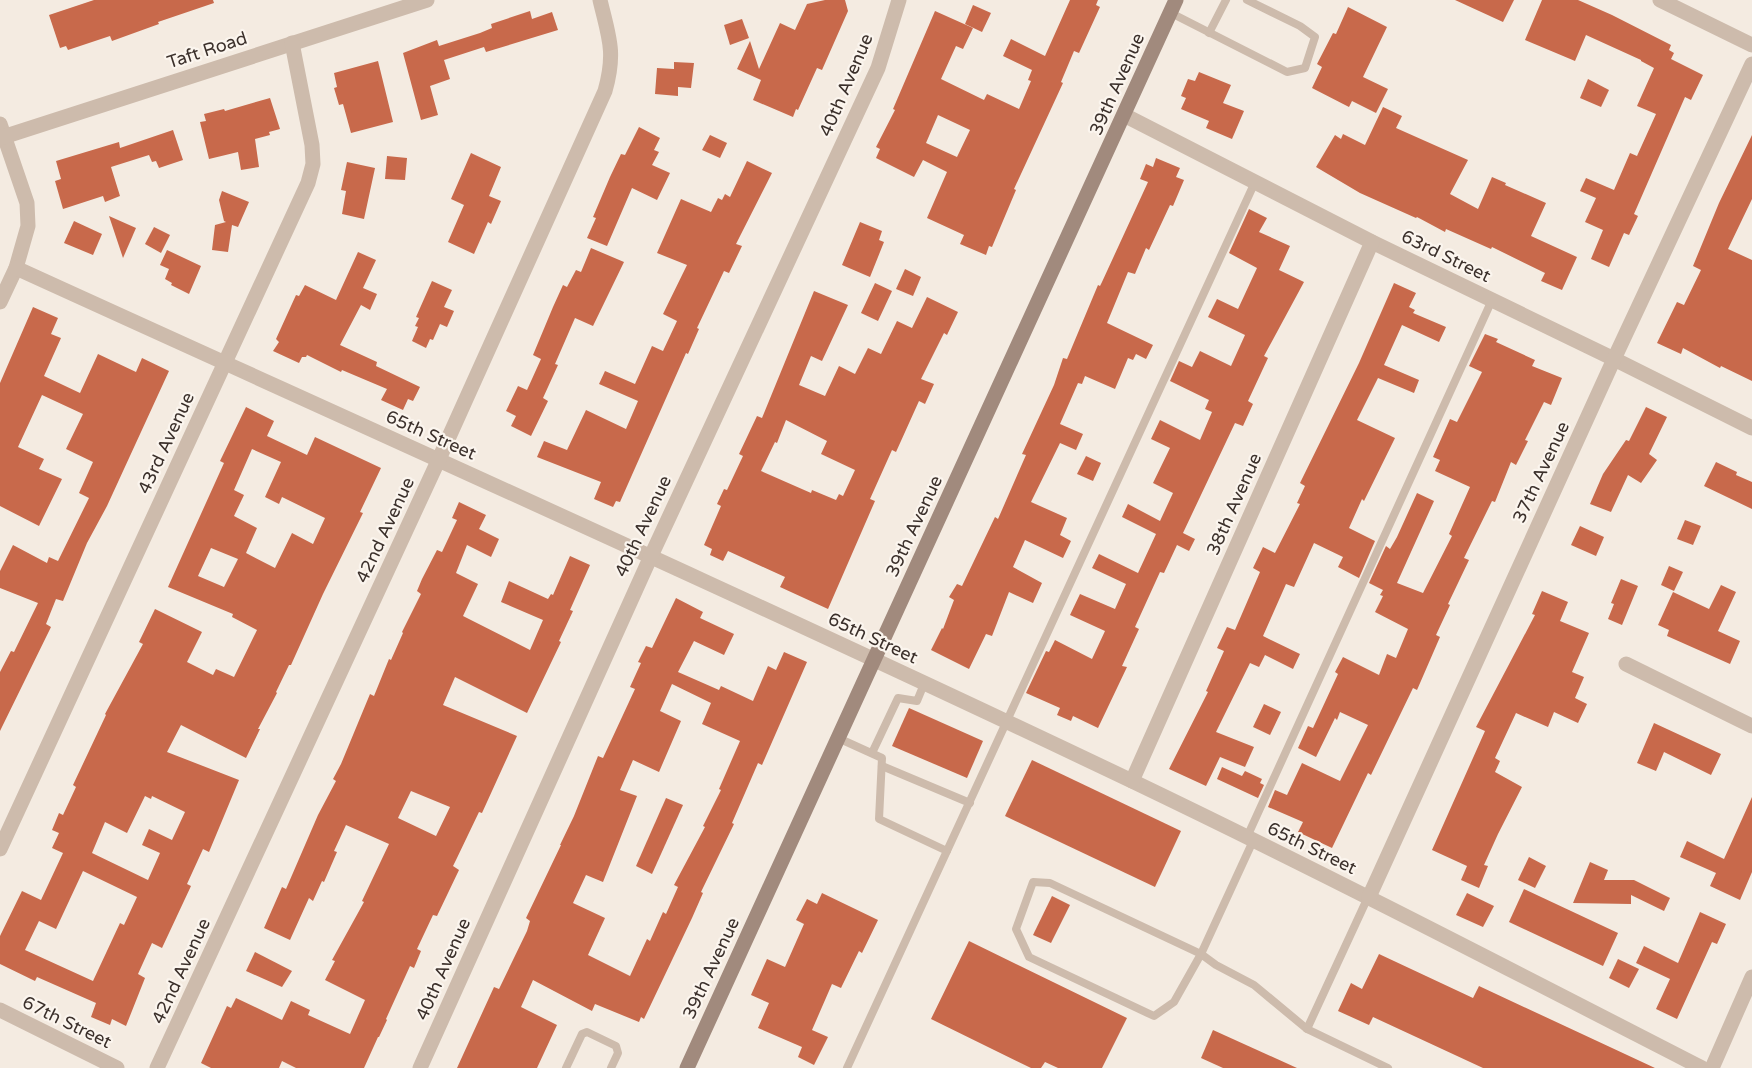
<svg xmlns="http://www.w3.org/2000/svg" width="1752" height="1068" font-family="'Varela Round',sans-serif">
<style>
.building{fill:#c8694b;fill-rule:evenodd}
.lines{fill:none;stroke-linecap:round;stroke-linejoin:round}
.service{stroke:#cdbbac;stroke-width:8}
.minor{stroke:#cdbbac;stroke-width:15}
.tertiary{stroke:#cdbbac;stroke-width:15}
.secondary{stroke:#a18a7d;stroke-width:15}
.labels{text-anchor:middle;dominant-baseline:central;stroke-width:4.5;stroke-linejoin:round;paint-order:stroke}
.street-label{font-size:18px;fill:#3b302b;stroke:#fbf5ee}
</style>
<rect width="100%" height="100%" fill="#f4ebe1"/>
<g class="building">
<path d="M94,0H213L214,3L158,22L159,24L112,41L110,36L68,50L66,46L60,48L49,15Z"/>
<path d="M825,0H845L848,11L822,70L817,68L798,110L796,109L793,117L753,100L761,80L737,69L750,41L759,69L780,23L795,30L807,4Z"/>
<path d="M1070,0H1098L1096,5L1100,7L1079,53L1074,51L1061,82L1063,83L1014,189L1016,190L992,247L989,246L986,255L960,244L964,235L927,218L947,172L923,160L914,177L876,158L880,149L876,147L895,110L893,109L935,11L973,28L963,49L956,46L941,79L984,100L987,94L1019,109L1031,81L1028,80L1032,70L1003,56L1011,39L1045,56ZM938,115L970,130L957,157L926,143Z"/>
<path d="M1455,0H1514L1503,22Z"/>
<path d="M1542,0H1578L1612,15L1671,45L1669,50L1674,53L1671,59L1703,75L1691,100L1685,97L1634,214L1638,216L1629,235L1624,233L1609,267L1591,259L1603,230L1585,222L1596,198L1580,191L1586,178L1614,190L1630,153L1637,156L1656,114L1637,106L1654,68L1641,61V60L1586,35L1575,61L1525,40Z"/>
<path d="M973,5L991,13L982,32L965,24Z"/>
<path d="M1348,7L1387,27L1363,77L1388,89L1376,113L1352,101L1349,107L1312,88L1322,67L1317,64L1333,33L1336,34Z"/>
<path d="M530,11L532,19L552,12L558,30L486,52L484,47L444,60L450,79L430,86L438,115L421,120L403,53L437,40L439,46L480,33L492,28L491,24Z"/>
<path d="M742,19L749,38L730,45L724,25Z"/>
<path d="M378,61L393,122L351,133L343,104L339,105L334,88L337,87L334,73Z"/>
<path d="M674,62L694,63L691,88L678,87V96L655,94L657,68L674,69Z"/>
<path d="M1199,72L1231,85L1223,103L1244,111L1232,139L1206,128L1209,121L1181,109L1186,98L1181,96L1188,79L1195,81Z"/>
<path d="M1588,79L1609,90L1601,107L1580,98Z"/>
<path d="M270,98L280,129L269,132L270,135L255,139L259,167L241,170L238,152L209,159L200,122L206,121L204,114L224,109L225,111Z"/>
<path d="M1383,107L1402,116L1396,128L1468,160L1450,194L1478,209L1492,177L1506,183L1505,185L1546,203L1531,236L1577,257L1562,290L1541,281L1545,273L1492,247L1491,249L1446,229L1445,232L1417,217L1416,218L1360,193L1316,167L1335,135L1341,139L1343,134L1365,145Z"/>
<path d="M639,127L660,138L654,150L659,152L652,165L670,173L657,200L632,188L607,246L587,238L596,218L593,217L610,177L621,154L625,155Z"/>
<path d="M173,130L183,160L159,168L156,161L152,162L149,155L111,167L120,196L105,202L103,196L63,209L55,181L61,179L56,161L119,142L120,148Z"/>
<path d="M710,135L727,143L720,158L702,150Z"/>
<path d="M1752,135V199L1728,249L1752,260V381L1721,366L1720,368L1683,348L1681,354L1657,343L1677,302L1684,305L1701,270L1693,266L1719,203Z"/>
<path d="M471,153L501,167L489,196L501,201L491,224L488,222L474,254L448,242L464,205L451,199Z"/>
<path d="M387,156L407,158L405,180L385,179Z"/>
<path d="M1156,158L1180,168L1176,177L1184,180L1173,206L1170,205L1149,250L1146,248L1135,274L1128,272L1107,323L1153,345L1146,359L1136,354L1133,360L1128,358L1115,389L1085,376L1082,384L1078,383L1060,424L1083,434L1076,450L1060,443L1031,502L1067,518L1060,535L1071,541L1063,558L1025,540L1013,567L1042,583L1033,603L1009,592L992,636L986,634L969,669L931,650L942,628L943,629L954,600L949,597L957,584L962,586L995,517L998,519L1026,455L1022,454L1054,385L1063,358L1067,359L1098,285L1100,286L1102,282L1148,182L1140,179L1146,164L1153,167Z"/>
<path d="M747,161L772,173L736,244L742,246L729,273L724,271L697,328L699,329L688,354L686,353L620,502L616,501L613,507L594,499L601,482L537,457L544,441L567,450L586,410L626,429L638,401L599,384L605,371L635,384L652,346L663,351L677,321L663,314L687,265L657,253L681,199L711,212L718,198L722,200L725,194L730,197Z"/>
<path d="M347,162L375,168L364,219L342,214L346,191L341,190Z"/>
<path d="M222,191L249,202L238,227L232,225L228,252L212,250L215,225L226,222L224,221L219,200Z"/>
<path d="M1249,209L1267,218L1259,232L1290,246L1279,270L1304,282L1264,356L1268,358L1248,401L1253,404L1243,426L1235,423L1183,533L1195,539L1189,551L1177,545L1164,573L1160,572L1135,627L1139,629L1122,666L1127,667L1098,728L1073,716L1071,721L1057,715L1060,708L1026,693L1046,651L1049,652L1055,640L1092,659L1105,631L1070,615L1080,594L1115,609L1126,584L1092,568L1099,554L1138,573L1156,534L1122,517L1128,504L1160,521L1173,493L1153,483L1170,448L1151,439L1160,420L1200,440L1212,412L1205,409L1209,400L1170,381L1179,361L1192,367L1200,351L1231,366L1245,335L1208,317L1217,299L1238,309L1257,268L1229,253Z"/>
<path d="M109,216L136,228L123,258Z"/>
<path d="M74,221L102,234L93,255L64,243Z"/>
<path d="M860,222L882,231L879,240L884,242L870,277L842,265Z"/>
<path d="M154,227L170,235L161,253L145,244Z"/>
<path d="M591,248L624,262L593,326L575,318L555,364L558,365L543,398L548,401L531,436L511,426L516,416L506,411L518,386L527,390L541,359L533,355L553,307L563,285L567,287L576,270L581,272Z"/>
<path d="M167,250L201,266L189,294L171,285L172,283L165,279L169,269L160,265Z"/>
<path d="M358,252L376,260L363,288L377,294L370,310L361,305L340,345L377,362L376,366L420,387L413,401L408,399L403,410L381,400L387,389L342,370L341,372L307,355L306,357H302L299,363L273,351L279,342L276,339L296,295L299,296L305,285L336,300Z"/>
<path d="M905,269L921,277L913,296L896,289Z"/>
<path d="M432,281L452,290L444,307L454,311L447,327L440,324L433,340L430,339L426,348L412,341L418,327L415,326L419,318L416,317Z"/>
<path d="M875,283L892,291L878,321L861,313Z"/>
<path d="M1394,283L1416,293L1409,307L1415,310L1413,313L1446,327L1439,342L1402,325L1384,365L1419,380L1414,393L1378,378L1357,420L1395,438L1364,501L1362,499L1349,528L1375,541L1359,578L1338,567L1343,557L1314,543L1294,587L1286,584L1263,636L1300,654L1293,669L1265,655L1259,667L1250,663L1216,732L1254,747L1245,767L1220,757L1206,786L1169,769L1208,692L1206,691L1224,651L1217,648L1227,627L1235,630L1260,572L1253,568L1263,547L1275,553L1300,504L1297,503L1305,486L1300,483L1359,363Z"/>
<path d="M814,291L848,305L822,361L811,356L799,385L825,396L839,366L855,374L868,348L881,354L897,321L912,328L927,297L958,312L947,335L944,333L921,379L934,384L925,404L919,401L896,452L892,450L870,499L875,501L828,609L780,587L785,577L728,551L723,561L710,555L712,549L704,545L721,506L717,504L724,489L727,490L743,456L739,454L757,416L762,418ZM786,420L827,441L821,454L855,470L843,496L839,494L836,500L812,490L811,493L761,471L775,442L777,443Z"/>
<path d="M33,307L58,318L51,334L61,338L44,376L80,393L98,354L136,372L142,358L169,371L107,506L87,543L63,601L56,599L46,624L51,627L0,731V672L11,651L14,652L38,603L0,588V571L13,545L47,563L49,557L58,561L89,498L79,493L93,462L66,449L83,414L42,395L18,447L44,459L39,469L62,479L39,526L0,506V383Z"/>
<path d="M1485,334L1498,339L1496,342L1535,360L1532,366L1562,378L1551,405L1544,402L1525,440L1528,441L1516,465L1511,462L1495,502L1492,501L1464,558L1469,560L1448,604L1450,605L1436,635L1440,637L1417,690L1413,688L1371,775L1368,773L1332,848L1298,832L1303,822L1268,807L1275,790L1287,795L1302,763L1340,781L1368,725L1340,712L1337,720L1335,718L1316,757L1298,748L1308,726L1313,728L1338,674L1335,672L1343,657L1379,675L1387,654L1396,658L1408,629L1375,612L1383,596L1380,595L1383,590L1369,583L1386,546L1390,549L1397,537L1417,493L1434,501L1397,583L1423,593L1452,536L1449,534L1470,487L1435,471L1440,460L1433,457L1450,419L1457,422L1482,372L1469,366Z"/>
<path d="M246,407L274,421L267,436L307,455L315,437L381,468L360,512L363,513L323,594L291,665H289L276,692L277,693L258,729H260L246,758L181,725L167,752L239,780L209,852L203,849L187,884L191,886L162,948L152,943L138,974L145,978L126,1026L112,1019L110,1025L91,1017L96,1003L37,977L35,981L0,964V936L22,891L41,900L63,853L52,848L59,833L52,830L59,813L63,815L76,787L73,785L106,715L105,714L143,644L139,642L155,609L202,632L187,662L213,675L216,669L234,677L257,630L232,617L233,614L168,587L224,463L220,461ZM252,449L281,462L265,497L279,504L282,497L325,518L313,544L292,533L275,568L246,553L257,528L234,516L244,495L234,490ZM211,548L238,559L224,587L198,576ZM145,796L151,799L152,796L185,812L172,840L149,829L142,845L160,853L148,880L92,853L105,822L127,833ZM83,871L137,897L124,925L120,923L93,981L25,950L39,921L56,929Z"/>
<path d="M1646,407L1667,417L1649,454L1657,460L1641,483L1628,475L1611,512L1590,504L1603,474L1626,440L1629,441Z"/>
<path d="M1086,456L1101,463L1093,481L1077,474Z"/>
<path d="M1716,462L1737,472L1736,475L1752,482V509L1704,486Z"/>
<path d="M459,502L486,515L479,529L499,539L491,557L467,545L456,573L478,584L463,616L530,650L543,620L501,602L509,581L548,599L551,594L553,595L570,556L590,565L570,610L573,611L559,641L561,642L527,713L455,677L443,705L517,736L482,813L479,812L456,860L453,866L459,870L437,916L433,915L417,949L421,951L414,968L410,966L386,1019L387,1020L379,1037H378L364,1068H296L282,1061L279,1068H211L201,1063L227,1006L231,1008L236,998L282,1020L291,1001L310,1010L308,1015L350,1034L365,1000L325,980L335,961L332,960L364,902L362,901L389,844L346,825L334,851L337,852L324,882L322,881L313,901L309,898L290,940L264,928L282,887L286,889L318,815L336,781L333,779L341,764L370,694L374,696L389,659L391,660L403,633L402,632L421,594L417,591L422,579L437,550L442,552L457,520L452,518ZM411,791L450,807L436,836L398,818Z"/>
<path d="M1685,520L1701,526L1693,545L1677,539Z"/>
<path d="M1580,526L1604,537L1596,556L1571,545Z"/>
<path d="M1669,566L1683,572L1674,591L1661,585Z"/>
<path d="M1621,579L1638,586L1622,625L1608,619L1614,604L1611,603Z"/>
<path d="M1721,585L1736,592L1718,631L1740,641L1730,664L1667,636L1669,630L1658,625L1673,592L1709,609Z"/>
<path d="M1542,591L1568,602L1560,621L1589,633L1572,672L1584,677L1575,698L1587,704L1578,723L1554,712L1548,727L1516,713L1495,758L1500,761L1495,772L1522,787L1498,834L1484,865L1488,866L1479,888L1461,880L1467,866L1432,850L1485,731L1476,727L1535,615L1532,614Z"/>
<path d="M676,598L703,612L700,618L734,634L724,655L694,641L678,672L719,690L721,686L753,701L768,666L776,670L784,652L807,662L762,765L758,763L732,823L734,824L701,892L703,893L692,918L644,1019L641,1017L639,1022L595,1004L592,1011L533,980L521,1007L557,1025L537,1068H457L494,987L499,989L527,931L530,921L526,918L561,845H560L574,816L598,756L603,758L635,689L630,687L641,663L638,662L646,646L652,648ZM672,684L711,703L702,724L740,741L719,789L721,790L703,826L705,827L674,885L678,887L666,914L663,912L650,941L647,939L630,976L588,955L605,918L573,903L586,875L603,882L637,796L620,790L633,760L659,772L681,721L660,711Z"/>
<path d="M1264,704L1281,712L1270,735L1253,727Z"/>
<path d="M909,708L983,741L967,778L892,746Z"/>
<path d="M1654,723L1721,754L1711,775L1664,752L1656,771L1637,763Z"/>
<path d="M1032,760L1181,831L1155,887L1005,816Z"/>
<path d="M1222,767L1242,776L1245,771L1262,779L1260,783L1264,785L1258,798L1217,779Z"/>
<path d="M1752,797V872L1740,900L1710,886L1716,873L1680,857L1687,841L1724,859Z"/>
<path d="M666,798L683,805L652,874L636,866Z"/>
<path d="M1529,857L1546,866L1535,888L1518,880Z"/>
<path d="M1590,862L1608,870L1604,880H1634L1670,898L1664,911L1631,895V904L1573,903Z"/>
<path d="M1524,889L1618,933L1603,966L1509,922Z"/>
<path d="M822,893L878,920L862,953L859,951L841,988L832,984L812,1030L828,1037L814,1065L798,1057L802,1047L758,1028L769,1003L751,995L767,959L785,967L804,924L796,920L807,899L817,904Z"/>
<path d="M1467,893L1494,906L1483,927L1456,915Z"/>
<path d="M1052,896L1070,905L1051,943L1033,935Z"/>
<path d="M1700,912L1726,924L1717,944L1712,942L1677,1019L1656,1009L1670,979L1636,963L1644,946L1678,963Z"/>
<path d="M969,941L1127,1018L1102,1068H1058L1045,1062L1041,1068H1031L931,1019Z"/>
<path d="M255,952L292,971L282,987L246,971Z"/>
<path d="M1379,954L1473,998L1479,986L1655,1068H1483L1373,1017L1369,1025L1338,1011L1351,983L1362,989Z"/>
<path d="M1618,959L1639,969L1629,988L1609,978Z"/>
<path d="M1213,1030L1297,1068H1223L1201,1058Z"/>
</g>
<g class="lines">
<g class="service">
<path d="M1171,13L1287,72L1305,68L1315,37L1300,26L1247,0"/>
<path d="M1209,33L1226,0"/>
<path d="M838,738L882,758L879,819L947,851"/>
<path d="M872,753L898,698L917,701L924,684"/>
<path d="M882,766L970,803"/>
<path d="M1247,837L1492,300"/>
<path d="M1253,841L1201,954L1174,1002L1154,1016L1029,957L1016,929L1033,882L1050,883L1201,954L1216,965L1254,985L1307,1029"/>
<path d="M1368,897L1307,1029L1388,1068"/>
<path d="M566,1068L582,1034L587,1032L616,1046L618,1053L611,1068"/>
<path d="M847,1068L1255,182"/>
</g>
<g class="minor">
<path d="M1660,0L1752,45"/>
<path d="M1124,115L1372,242L1614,359L1752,428"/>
<path d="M0,124L27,203L28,226L16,268L0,302"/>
<path d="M0,138L427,0"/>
<path d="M16,268C389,438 763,605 1132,781C1324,873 1513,971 1702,1068"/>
<path d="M1626,664L1752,726"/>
<path d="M1132,781L1372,242"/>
<path d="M0,849L308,183L313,164L312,145L292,43"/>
<path d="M1369,897L1614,359L1752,64"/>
<path d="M157,1068L439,459L605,91C616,52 609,38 600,0"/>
<path d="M420,1068L651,556L878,68L899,0"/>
<path d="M1712,1068L1752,977"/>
</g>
<path class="tertiary" d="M0,1010L117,1068"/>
<path class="secondary" d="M687,1068L1176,0"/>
</g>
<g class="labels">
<g class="street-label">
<text transform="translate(207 50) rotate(-18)">Taft Road</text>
<text transform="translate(1117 84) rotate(-66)">39th Avenue</text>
<text transform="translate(846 85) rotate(-67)">40th Avenue</text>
<text transform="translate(1446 256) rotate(26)">63rd Street</text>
<text transform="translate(431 435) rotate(24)">65th Street</text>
<text transform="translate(166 443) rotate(-65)">43rd Avenue</text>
<text transform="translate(1541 472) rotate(-65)">37th Avenue</text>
<text transform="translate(1234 504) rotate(-66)">38th Avenue</text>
<text transform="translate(643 526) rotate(-65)">40th Avenue</text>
<text transform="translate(914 526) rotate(-65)">39th Avenue</text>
<text transform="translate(385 530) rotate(-65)">42nd Avenue</text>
<text transform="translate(873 638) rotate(25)">65th Street</text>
<text transform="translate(1312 848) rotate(26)">65th Street</text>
<text transform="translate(711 968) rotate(-65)">39th Avenue</text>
<text transform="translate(443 969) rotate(-66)">40th Avenue</text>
<text transform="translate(181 971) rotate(-65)">42nd Avenue</text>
<text transform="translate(67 1022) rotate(26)">67th Street</text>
</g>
</g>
</svg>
